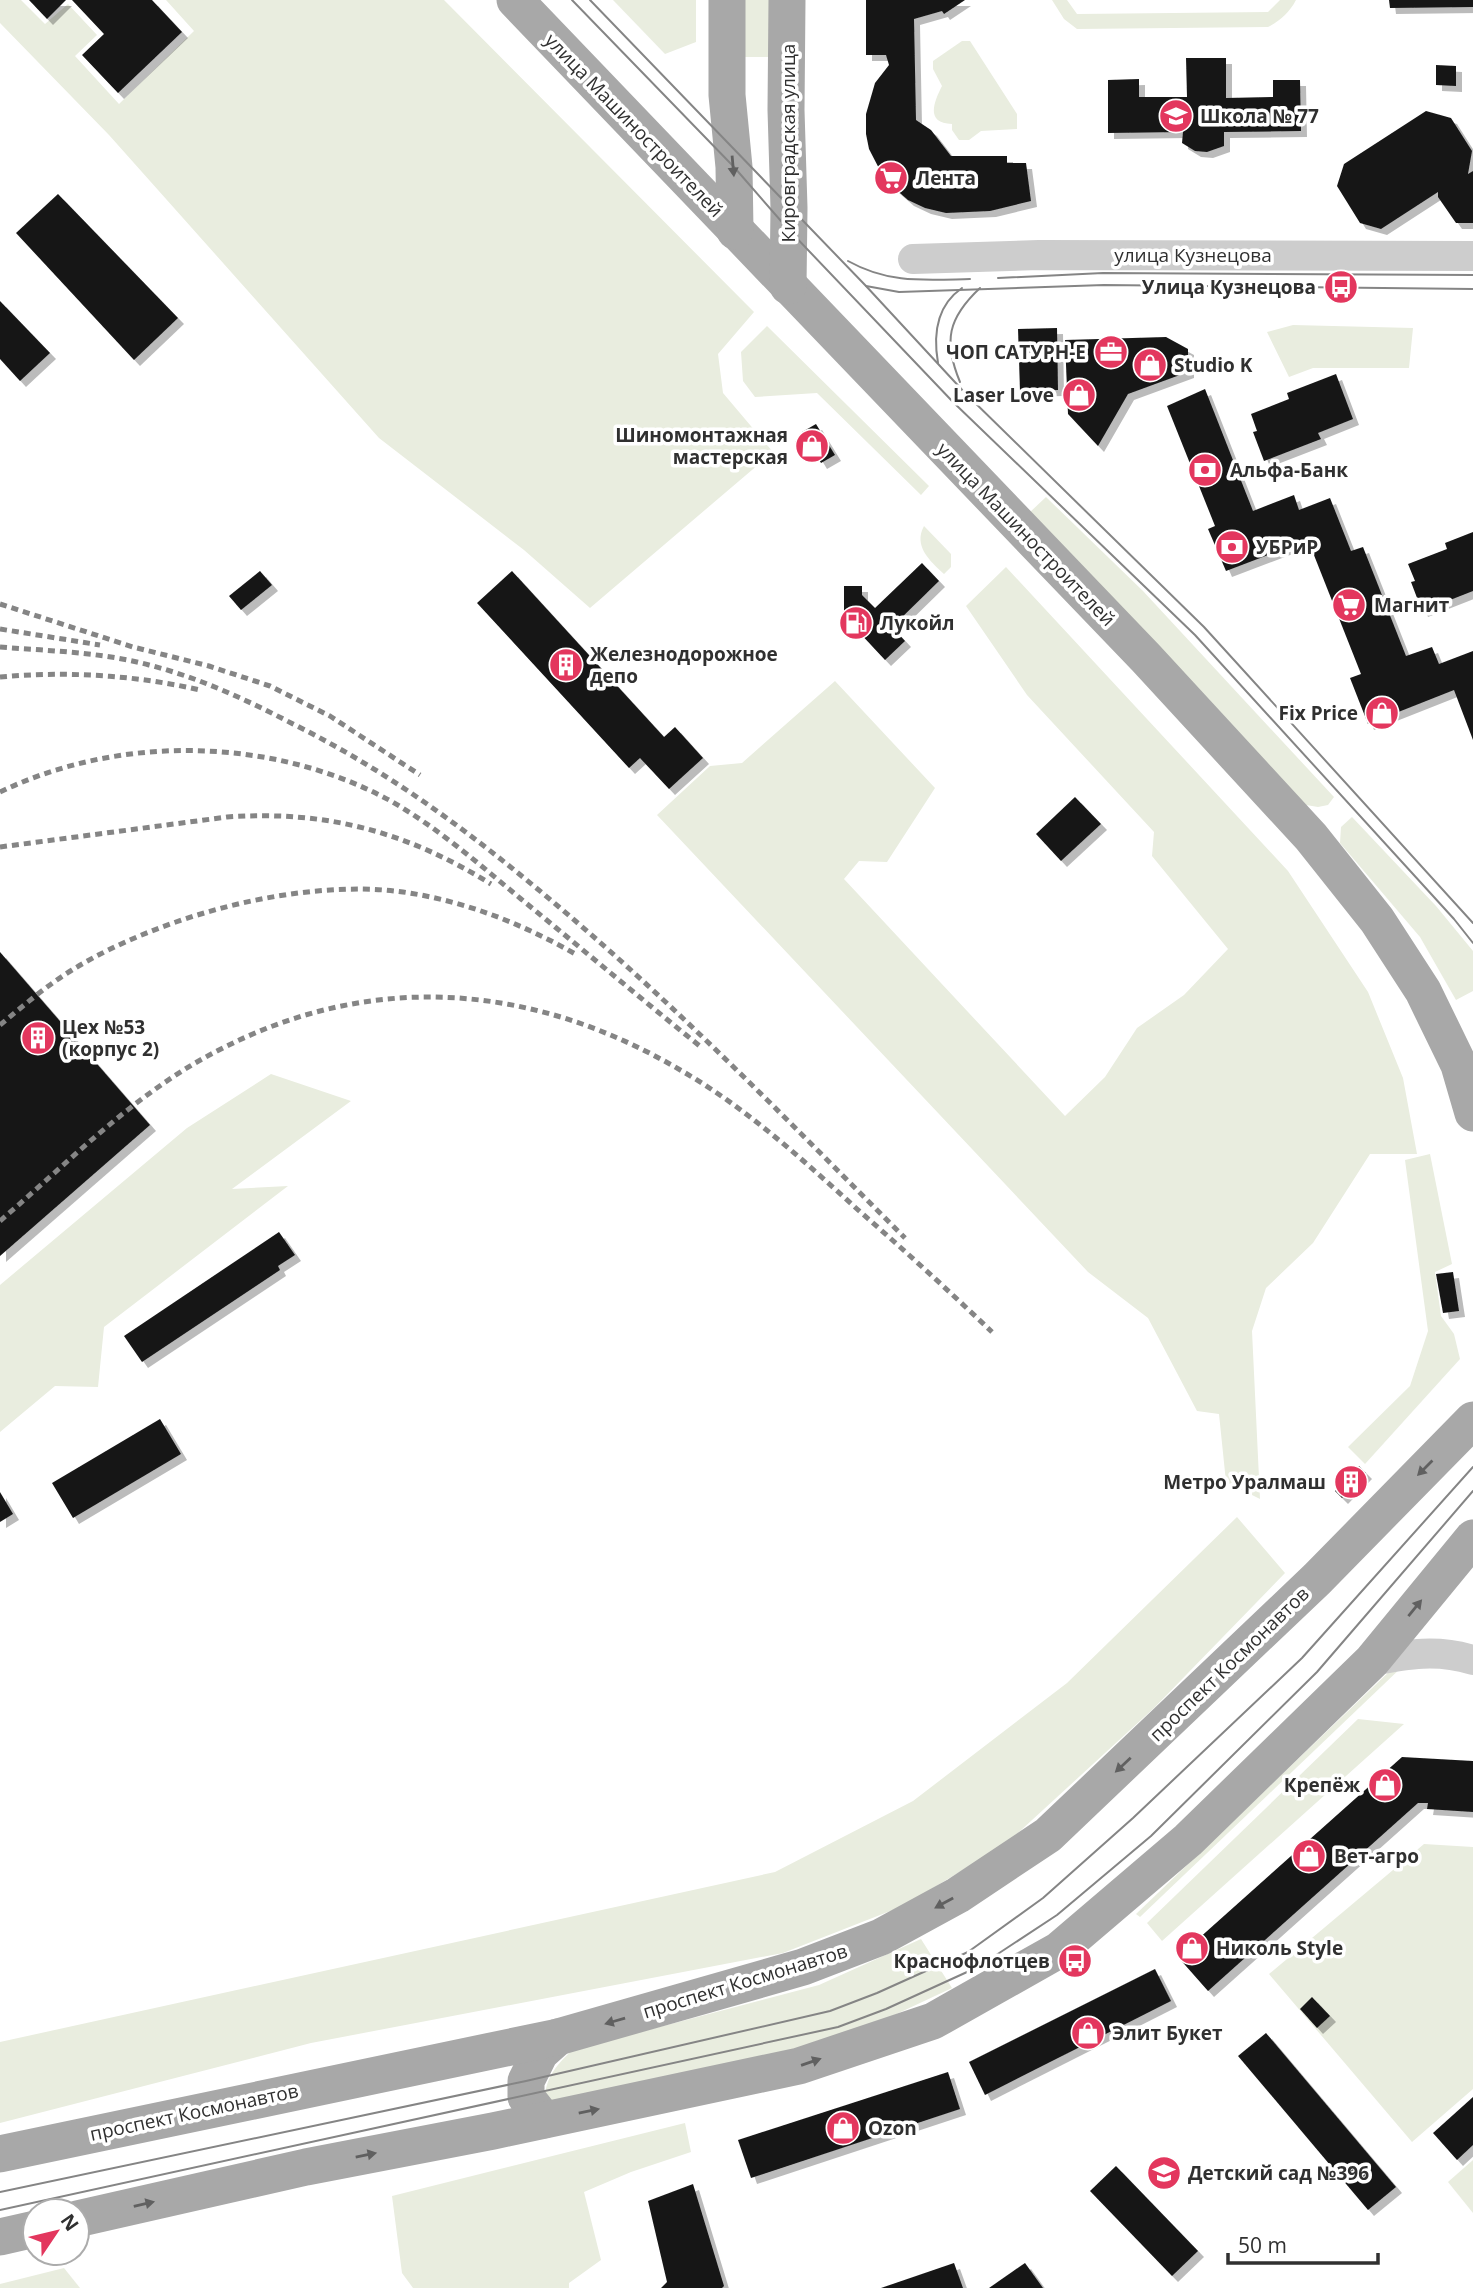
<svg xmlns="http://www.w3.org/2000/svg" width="1473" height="2288" font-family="'Open Sans',sans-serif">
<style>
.green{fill:#e9eddf}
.building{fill:#171717;filter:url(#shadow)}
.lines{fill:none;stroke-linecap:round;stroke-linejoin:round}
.minor{stroke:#cdcdcd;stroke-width:30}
.major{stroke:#a8a8a8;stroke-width:37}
.tram{stroke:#858585;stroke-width:2}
.rail{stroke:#858585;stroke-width:5;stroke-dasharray:7 5;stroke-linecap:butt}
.oneway{fill:#606060}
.labels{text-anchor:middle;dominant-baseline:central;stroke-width:7;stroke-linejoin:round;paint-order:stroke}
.poi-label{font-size:19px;font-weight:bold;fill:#303030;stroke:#fff;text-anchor:start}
.street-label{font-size:19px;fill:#303030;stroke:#fff}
</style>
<defs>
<filter id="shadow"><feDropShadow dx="6" dy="6" stdDeviation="0" flood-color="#0004"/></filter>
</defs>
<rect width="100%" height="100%" fill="#fff"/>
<g class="green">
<path d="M0,0H21L45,24L68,4L97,35L75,56L119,104L194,31L166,0H444L754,312L718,354L723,393L773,452L590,608L524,550L379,438L109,135L0,23Z"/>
<path d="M613,0H696V42L665,54Z"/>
<rect x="733" y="0" width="48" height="57"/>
<path d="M1052,0H1067L1077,14L1268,12L1280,0H1296C1289,13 1281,20 1268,27L1077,29L1064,19Z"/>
<path d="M962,41H970L1017,114V129L981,131L969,140H959L952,130V124C925,123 934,102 942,86L933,69V61Z"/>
<path d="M1293,325L1413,328L1409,368H1313L1289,377L1267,332Z"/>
<path d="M767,326L929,486L921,495L817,393L755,397L743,381L741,352Z"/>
<path d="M1046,497L1143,591L1334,797L1328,805L1318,807L1306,805L1028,514Z"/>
<path d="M924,526L951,554V567L944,574C930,561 913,546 924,526Z"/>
<path d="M1006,567L1288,871L1368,992L1403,1078L1417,1154H1370L1313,1243L1266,1288L1252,1331L1260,1499L1226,1482L1219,1414L1197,1411L1148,1318L1088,1272L657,815L710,766L742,763L835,681L935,788L887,862L859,861L844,879L1065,1116L1105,1077L1137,1028L1184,995L1228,949L1152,856L1154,832L1027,695L966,606Z"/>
<path d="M1352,817L1436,906L1473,951V991L1456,1000L1420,937L1340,843L1341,827Z"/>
<path d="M271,1074L351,1101L232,1189L288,1186L104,1327L98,1387L55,1386L0,1432V1285L187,1128Z"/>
<path d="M1430,1154L1452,1264L1435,1272L1441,1316L1454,1334L1460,1359L1365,1464L1348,1447L1410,1386L1428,1331L1405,1160Z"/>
<path d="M1237,1517L1285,1573L1154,1708L1006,1844L903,1906L783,1953L311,2043L0,2123V2042L775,1872L913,1801L1067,1683Z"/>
<path d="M1404,1665L1140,1917L1136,1914L1393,1668Z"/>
<path d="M1358,1719L1404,1724L1162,1941L1147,1923Z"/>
<path d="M1424,1844L1473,1847V2089L1412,2142L1269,1974Z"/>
<path d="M921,1939L952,1988L888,2018L817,2044L544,2103C546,2077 554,2068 572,2050L819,1985Z"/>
<path d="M685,2123L691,2152L631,2172L584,2192L601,2260L569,2283V2288H413L402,2273L392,2196Z"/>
<path d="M1473,2160V2213L1448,2182Z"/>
<path d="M64,2268L80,2288H0V2284Z"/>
</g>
<g class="building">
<path d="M29,0H66L47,19Z"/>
<path d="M72,0H152L182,32L118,93L82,55L104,34Z"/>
<path d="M866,0H965L944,14L942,11L914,19L916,120L931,130L951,156H1007V163H1026L1031,201L990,211L946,213L925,208L908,200L885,180L869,149L866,134V114L875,83L889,65L886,55H866Z"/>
<path d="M1389,0H1473V7L1390,8Z"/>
<path d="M1186,58H1226V98L1273,97V80H1300L1301,131L1224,132V146L1207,152L1195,151L1182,143L1183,132L1108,133V80L1139,79V97H1187Z"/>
<path d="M1436,65L1456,66V86L1436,85Z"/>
<path d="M1426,111L1451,118L1472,151L1468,174L1473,171V223H1456L1438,197V192L1381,229L1360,223L1337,186L1344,164Z"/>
<path d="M58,194L178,318L134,360L16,233Z"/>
<path d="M0,301L50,353L20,381L0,359Z"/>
<path d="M1057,328L1058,390L1020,391L1018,329Z"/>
<path d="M1166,337L1188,349V372L1128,394L1098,446L1068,414L1065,340Z"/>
<path d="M1336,374L1353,419L1318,433L1321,439L1264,461L1253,432L1257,431L1251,414L1289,399L1287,393Z"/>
<path d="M1205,389L1253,511L1294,495L1299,510L1330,498L1351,551L1363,547L1406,656L1432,647L1439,664L1473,651V740L1454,690L1368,724L1350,678L1361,674L1308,540L1226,571L1208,529L1215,526L1167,406Z"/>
<path d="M816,424L835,455L821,463L809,443L799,449L795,442L805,436L802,432Z"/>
<path d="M1473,532V591L1422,611L1411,582L1415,581L1408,564L1447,549L1445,543Z"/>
<path d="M922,563L939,581L892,627L905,641L885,660L844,616V586H862V595L875,608Z"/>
<path d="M260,571L272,585L241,610L229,596Z"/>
<path d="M512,571L664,737L675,727L703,758L669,789L640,758L629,768L477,603Z"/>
<path d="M1075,797L1101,824L1061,861L1036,834Z"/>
<path d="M0,952L150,1125L0,1256Z"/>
<path d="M279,1232L295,1255L278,1266L280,1270L142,1362L124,1336Z"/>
<path d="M1453,1272L1459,1311L1443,1313L1436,1274Z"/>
<path d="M160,1419L181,1454L73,1518L52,1483Z"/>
<path d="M1359,1466L1366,1473L1342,1498L1335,1491Z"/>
<path d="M0,1492L13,1514L0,1522Z"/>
<path d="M1402,1757L1473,1761V1812L1427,1809L1428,1803H1418L1208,1991L1178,1957Z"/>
<path d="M1155,1969L1171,2001L985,2095L969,2062Z"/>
<path d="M1312,1997L1330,2016L1317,2028L1300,2009Z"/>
<path d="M1266,2033L1396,2187L1368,2210L1238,2056Z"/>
<path d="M948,2072L960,2109L751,2178L738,2140Z"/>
<path d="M1473,2097V2145L1457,2160L1433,2133Z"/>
<path d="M1116,2166L1198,2251L1172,2276L1090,2191Z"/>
<path d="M693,2184L724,2286L722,2288H661L667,2282L648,2201Z"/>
<path d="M954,2263L963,2288H881Z"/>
<path d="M1025,2263L1043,2288H989Z"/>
</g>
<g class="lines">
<g class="minor">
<path d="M913,259L1039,255L1473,256"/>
<path d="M1372,1661C1408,1654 1437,1649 1473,1660"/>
</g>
<g class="major">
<path d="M515,0L1146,658L1311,837L1377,920L1423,991L1459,1065L1473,1113"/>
<path d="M727,0V95L734,167L735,231"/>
<path d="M787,0L786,110L789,208L788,286"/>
<path d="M544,2120L526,2097V2081L540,2053L558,2037"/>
<path d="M0,2154L558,2037L803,1967L881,1937L958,1895L1048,1835L1317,1579L1473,1420"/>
<path d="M77,2219L306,2167L493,2131L799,2066L933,2021L1059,1950L1188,1840L1372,1661L1473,1538"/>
<path d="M0,2237L35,2229"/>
</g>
<g class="tram">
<path d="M572,0L734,167L788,229L953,402L1195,635L1454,919L1473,943"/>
<path d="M590,0L866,286L965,393L1204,627L1473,923"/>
<path d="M848,261C889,284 925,280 970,279"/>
<path d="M998,278L1103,273L1473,275"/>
<path d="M866,286L899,292L1104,285L1473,289"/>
<path d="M938,363C933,334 936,306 962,288"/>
<path d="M960,382C943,341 948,318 980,288"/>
<path d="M0,2192L526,2081L830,2011L877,1993L968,1952L1043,1898L1133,1818L1302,1658L1473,1467"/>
<path d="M0,2210L838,2027L886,2009L978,1967L1057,1915L1151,1836L1317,1672L1473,1491"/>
</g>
<g class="rail">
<path d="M0,604L133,647L209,666L270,686L330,716L420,775"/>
<path d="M0,629L100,645"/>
<path d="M0,647C50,651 101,652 149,665C200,678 247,700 293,724C392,773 475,836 559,907C681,1010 792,1125 905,1238"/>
<path d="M0,677C66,671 135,675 200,690"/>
<path d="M0,792C120,734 272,737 389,800C437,827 479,864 521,899C581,948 640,998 701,1047"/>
<path d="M0,847L227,817C327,810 407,832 491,884"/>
<path d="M0,1025C23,1006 46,986 72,970C160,916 300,878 403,892C465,901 523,924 577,955"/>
<path d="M0,1221C69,1162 135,1093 217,1051C372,970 533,983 682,1071C746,1108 802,1159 857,1209C903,1249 948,1290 992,1332"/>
</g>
</g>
<defs><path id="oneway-solid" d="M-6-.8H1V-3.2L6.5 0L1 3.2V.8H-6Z" transform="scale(1.75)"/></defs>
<g class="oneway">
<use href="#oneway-solid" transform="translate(733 166) rotate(85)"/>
<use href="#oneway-solid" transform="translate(1425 1468) rotate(135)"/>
<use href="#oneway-solid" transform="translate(1415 1608) rotate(-51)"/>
<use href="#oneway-solid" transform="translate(1123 1765) rotate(137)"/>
<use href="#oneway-solid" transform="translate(944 1903) rotate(151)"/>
<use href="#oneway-solid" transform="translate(615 2021) rotate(164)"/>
<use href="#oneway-solid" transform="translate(811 2062) rotate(-19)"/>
<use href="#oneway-solid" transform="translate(589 2111) rotate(-12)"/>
<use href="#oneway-solid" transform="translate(366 2155) rotate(-11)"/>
<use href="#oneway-solid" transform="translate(144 2204) rotate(-13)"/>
</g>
<defs>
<g id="school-disc" transform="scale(1.75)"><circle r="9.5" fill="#e3375e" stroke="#fff"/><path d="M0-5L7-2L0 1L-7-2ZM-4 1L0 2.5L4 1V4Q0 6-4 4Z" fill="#fff"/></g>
<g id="supermarket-disc" transform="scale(1.75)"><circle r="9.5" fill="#e3375e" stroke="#fff"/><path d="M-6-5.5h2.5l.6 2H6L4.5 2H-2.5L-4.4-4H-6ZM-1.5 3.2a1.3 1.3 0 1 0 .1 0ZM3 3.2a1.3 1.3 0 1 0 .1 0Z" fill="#fff"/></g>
<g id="bus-disc" transform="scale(1.75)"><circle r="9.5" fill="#e3375e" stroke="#fff"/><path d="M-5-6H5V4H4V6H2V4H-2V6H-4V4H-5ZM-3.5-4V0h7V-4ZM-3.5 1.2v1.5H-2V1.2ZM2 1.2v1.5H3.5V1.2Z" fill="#fff"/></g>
<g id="office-disc" transform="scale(1.75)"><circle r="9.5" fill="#e3375e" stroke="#fff"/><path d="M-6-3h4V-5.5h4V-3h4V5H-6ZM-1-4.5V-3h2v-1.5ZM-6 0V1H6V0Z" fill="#fff"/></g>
<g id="shop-disc" transform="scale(1.75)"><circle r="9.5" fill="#e3375e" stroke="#fff"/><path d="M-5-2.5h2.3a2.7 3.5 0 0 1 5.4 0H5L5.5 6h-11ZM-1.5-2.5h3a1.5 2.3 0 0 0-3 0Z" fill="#fff"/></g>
<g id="bank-disc" transform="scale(1.75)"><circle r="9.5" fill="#e3375e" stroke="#fff"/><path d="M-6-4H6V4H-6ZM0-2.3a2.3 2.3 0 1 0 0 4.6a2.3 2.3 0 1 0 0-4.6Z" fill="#fff"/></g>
<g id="fuel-disc" transform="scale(1.75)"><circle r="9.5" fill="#e3375e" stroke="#fff"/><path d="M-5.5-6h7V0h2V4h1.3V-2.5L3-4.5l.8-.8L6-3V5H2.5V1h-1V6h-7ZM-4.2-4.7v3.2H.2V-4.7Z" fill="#fff"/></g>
<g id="building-disc" transform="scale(1.75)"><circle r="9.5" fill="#e3375e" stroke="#fff"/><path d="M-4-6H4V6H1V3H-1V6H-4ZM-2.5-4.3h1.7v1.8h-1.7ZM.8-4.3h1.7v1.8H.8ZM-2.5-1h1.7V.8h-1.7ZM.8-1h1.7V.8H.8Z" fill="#fff"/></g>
</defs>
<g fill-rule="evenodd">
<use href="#school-disc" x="1176" y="116"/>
<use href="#supermarket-disc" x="891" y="178"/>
<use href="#bus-disc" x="1341" y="287"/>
<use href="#office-disc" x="1111" y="352"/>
<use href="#shop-disc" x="1150" y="365"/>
<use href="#shop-disc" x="1079" y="395"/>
<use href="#shop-disc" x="812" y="446"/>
<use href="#bank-disc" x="1205" y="470"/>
<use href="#bank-disc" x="1232" y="547"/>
<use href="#supermarket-disc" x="1349" y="605"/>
<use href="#fuel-disc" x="856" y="623"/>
<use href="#building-disc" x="566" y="665"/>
<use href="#shop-disc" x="1382" y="713"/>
<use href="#building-disc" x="38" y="1038"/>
<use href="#building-disc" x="1351" y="1482"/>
<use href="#shop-disc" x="1385" y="1785"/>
<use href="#shop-disc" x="1309" y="1856"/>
<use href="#shop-disc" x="1192" y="1948"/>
<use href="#bus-disc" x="1075" y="1961"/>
<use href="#shop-disc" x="1088" y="2033"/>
<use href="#shop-disc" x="843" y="2128"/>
<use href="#school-disc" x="1164" y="2173"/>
</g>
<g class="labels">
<g class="poi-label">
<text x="1200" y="116">Школа № 77</text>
<text x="916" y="178">Лента</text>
<text x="1316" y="287" text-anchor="end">Улица Кузнецова</text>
<text x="1086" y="352" text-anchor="end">ЧОП САТУРН-Е</text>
<text x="1174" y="365">Studio K</text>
<text x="1054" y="395" text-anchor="end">Laser Love</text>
<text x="788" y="435" text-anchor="end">Шиномонтажная<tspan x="788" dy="22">мастерская</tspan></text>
<text x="1230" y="470">Альфа-Банк</text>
<text x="1256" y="547">УБРиР</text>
<text x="1374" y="605">Магнит</text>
<text x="880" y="623">Лукойл</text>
<text x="590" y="654">Железнодорожное<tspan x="590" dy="22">депо</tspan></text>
<text x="1358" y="713" text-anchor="end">Fix Price</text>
<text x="62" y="1027">Цех №53<tspan x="62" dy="22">(корпус 2)</tspan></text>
<text x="1326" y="1482" text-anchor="end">Метро Уралмаш</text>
<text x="1360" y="1785" text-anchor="end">Крепёж</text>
<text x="1334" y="1856">Вет-агро</text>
<text x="1216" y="1948">Николь Style</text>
<text x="1050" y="1961" text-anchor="end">Краснофлотцев</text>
<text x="1112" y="2033">Элит Букет</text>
<text x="868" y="2128">Ozon</text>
<text x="1188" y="2173">Детский сад №396</text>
</g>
<g class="street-label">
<text transform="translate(634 125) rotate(46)">улица Машиностроителей</text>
<text transform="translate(788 143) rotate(-90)">Кировградская улица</text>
<text x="1193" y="255">улица Кузнецова</text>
<text transform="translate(1026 534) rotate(46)">улица Машиностроителей</text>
<text transform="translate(1229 1664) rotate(-44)">проспект Космонавтов</text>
<text transform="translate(745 1981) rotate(-17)">проспект Космонавтов</text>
<text transform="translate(194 2112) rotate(-12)">проспект Космонавтов</text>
</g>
</g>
<g transform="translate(56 2232) rotate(55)"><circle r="33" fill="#ffffff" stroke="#acacac" stroke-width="2"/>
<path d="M0-5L12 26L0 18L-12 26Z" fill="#e3375e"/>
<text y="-10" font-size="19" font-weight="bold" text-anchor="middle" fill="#303030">N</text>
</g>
<path d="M1228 2253v10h150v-10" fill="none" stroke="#303030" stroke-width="3.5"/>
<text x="1238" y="2253" font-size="21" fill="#303030" stroke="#ffffff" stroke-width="5" paint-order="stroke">50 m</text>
</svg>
